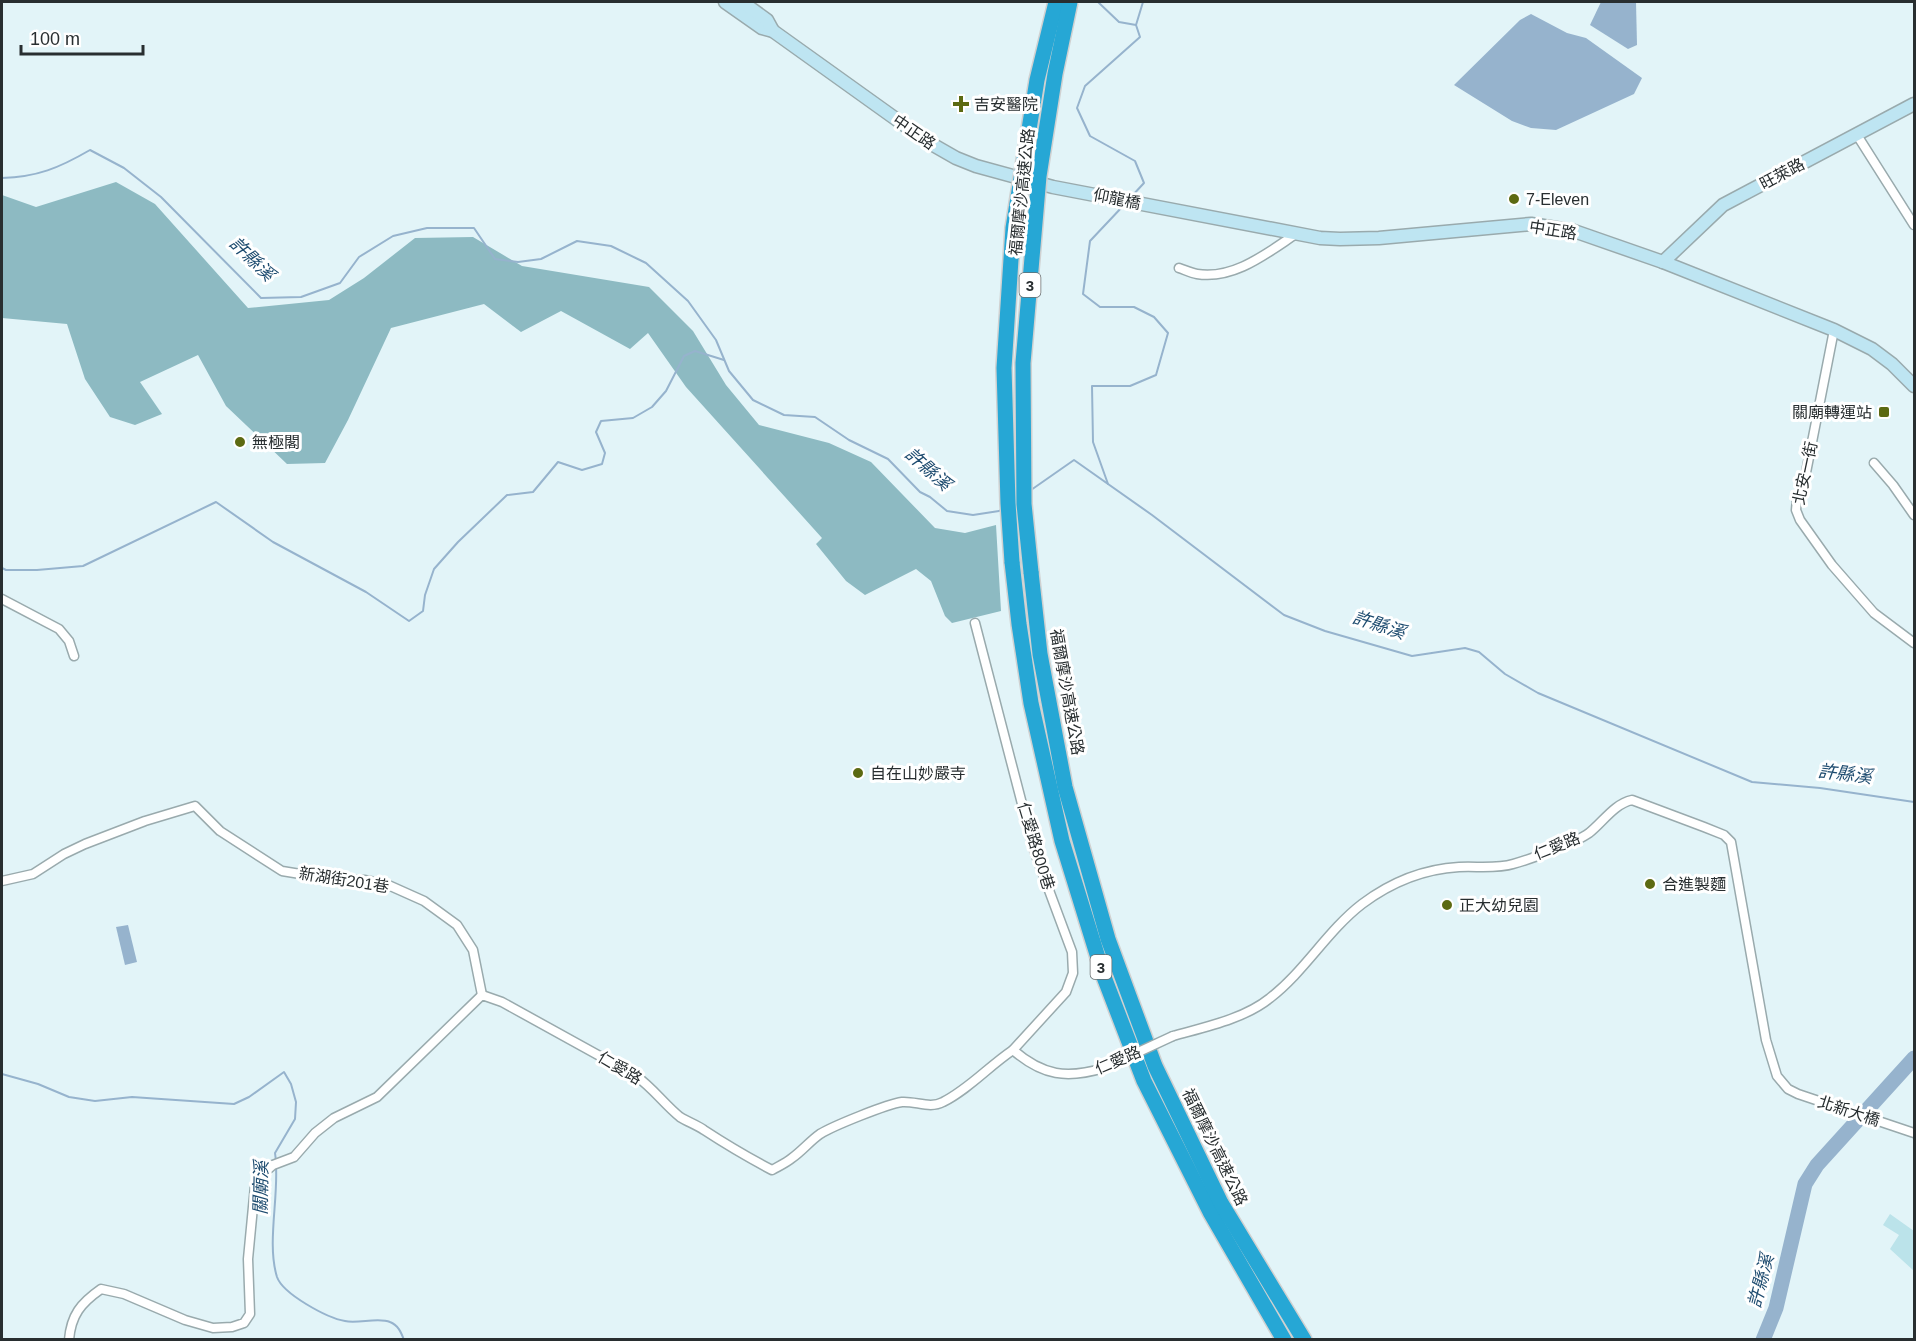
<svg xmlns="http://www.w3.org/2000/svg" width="1916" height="1341" font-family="Helvetica,'Noto Sans TC',sans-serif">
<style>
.green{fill:#bbe3ea}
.forest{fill:#8dbac2}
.water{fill:#96b3cd}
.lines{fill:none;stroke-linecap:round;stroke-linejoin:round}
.stream{stroke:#96b3cd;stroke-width:2}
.river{stroke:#96b3cd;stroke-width:15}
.street-casing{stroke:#99aaad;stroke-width:11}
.secondary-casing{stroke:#99aaad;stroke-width:15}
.highway-casing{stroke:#d0d1d1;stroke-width:18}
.street{stroke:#fff;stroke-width:8}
.secondary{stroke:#bee5f2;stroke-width:12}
.highway{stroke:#26a7d5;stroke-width:15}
.street-bridge-casing{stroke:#99aaad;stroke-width:11;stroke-linecap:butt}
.highway-bridge-casing{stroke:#d0d1d1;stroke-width:18;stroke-linecap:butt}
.street-bridge{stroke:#fff;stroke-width:8}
.highway-bridge{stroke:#26a7d5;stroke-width:15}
.poi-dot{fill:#5c6a12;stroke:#fff;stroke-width:2}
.labels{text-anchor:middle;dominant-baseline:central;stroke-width:6;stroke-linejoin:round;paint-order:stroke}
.shield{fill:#fff;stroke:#686d6e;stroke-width:1.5}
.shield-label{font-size:15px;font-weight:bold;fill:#282e30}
.poi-label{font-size:16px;fill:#282e30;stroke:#fff;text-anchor:start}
.street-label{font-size:16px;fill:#282e30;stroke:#fff}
.water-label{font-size:18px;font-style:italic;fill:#1d4b6f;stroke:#fff}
</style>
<rect width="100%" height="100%" fill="#e2f4f8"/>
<path class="green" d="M1890,1214L1914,1231V1271L1890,1249L1899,1235L1883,1225Z"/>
<path class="forest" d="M116,182L155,204L248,308L329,300L364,278L415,238L473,237L522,266L649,287L693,331L726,385L759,425L829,443L871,462L935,528L965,533L996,525L1001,611L952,623L945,616L931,581L916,569L865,595L846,581L816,544L822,538L686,387L648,333L630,349L561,311L521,332L484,304L391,328L348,420L325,463L287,464L226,406L198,355L140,382L162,414L135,425L110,417L85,379L67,324L2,318V195L36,207Z"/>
<g class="water">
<path d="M1601,2H1636L1637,45L1628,49L1590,25Z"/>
<path d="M1531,14L1567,33L1586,38L1642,78L1634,94L1556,130L1531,128L1512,121L1454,85L1520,20Z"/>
<path d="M128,925L137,962L125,965L116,927Z"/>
</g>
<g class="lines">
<g class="stream">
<path d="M1098,2L1119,22L1136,25L1140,37L1085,86L1077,108L1090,136L1135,161L1144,183L1131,197"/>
<path d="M1136,25L1143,2"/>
<path d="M2,178C37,177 59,168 90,150L124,168L161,197L261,298L301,297L340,283L359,257L393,236L427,228H474L495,259L518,262L541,259L577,241L611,246L646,263L688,301L716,340L729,371L753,400L784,415L815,417L849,440L888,459L920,492L930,497L947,511L973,515L999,511L1004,508"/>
<path d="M1108,484L1093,442L1092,386H1130L1156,375L1168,333L1154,317L1134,307H1100L1083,294L1090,241L1123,206"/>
<path d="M1031,490L1074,460L1152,515L1284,615L1325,631L1412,656L1465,648L1479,652L1505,674L1538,693L1752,782L1820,788L1914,802"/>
<path d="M2,568L6,570H37L83,566L216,502L273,542L366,592L409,621L423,611L425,595L434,569L458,542L507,495L533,492L558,462L582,470L602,464L605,453L596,432L601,421L633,418L652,407L666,391L684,356L695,351L724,360"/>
<path d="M2,1074L38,1084L69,1097L95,1101L132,1097L234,1104L249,1097L284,1072L291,1084L296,1102L295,1119L275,1153L276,1161"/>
<path d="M276,1167C278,1201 267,1245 277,1277C283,1294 327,1318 345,1321C357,1324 379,1317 390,1322C398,1325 401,1332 404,1340"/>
</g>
<path class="river" d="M1763,1340L1776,1308L1805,1184L1817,1165L1914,1058"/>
<g class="street-casing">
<g id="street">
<path d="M1857,135L1914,225"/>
<path d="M1179,268C1185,270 1191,273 1197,274C1234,280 1267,253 1296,234"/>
<path d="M1834,330L1802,493L1797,499L1796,510L1800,520L1832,565L1874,613L1914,643"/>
<path d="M1874,463L1893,485L1914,515"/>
<path d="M2,599L59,629L69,641L74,656"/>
<path d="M975,623L1034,850L1072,952L1073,973L1066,992L1013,1050"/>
<path d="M2,881L33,874L64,854L85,844L145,821L195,806L220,831L282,871L337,880H364L386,884L424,901L457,925L473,950L482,995"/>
<path d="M1173,1036C1205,1027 1244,1019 1270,998C1305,971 1327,931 1362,904C1390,883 1424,869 1459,867C1476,866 1497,869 1513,864C1531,859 1575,843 1589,833C1603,822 1614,804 1632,800L1704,827L1724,835L1731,842L1766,1040L1777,1076L1788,1089L1798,1094L1914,1133"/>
<path d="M69,1340C71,1315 81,1303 101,1289L124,1294L185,1320L213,1328L232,1327L244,1323L250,1314L248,1259L255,1186L264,1173L273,1165L294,1157L315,1133L334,1118L377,1097L482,995L502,1002L636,1076C653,1088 664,1104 680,1117C688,1122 697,1125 704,1130C727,1145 749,1158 772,1170C779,1166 786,1163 792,1158C802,1151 810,1141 820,1134C833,1126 887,1104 902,1102C916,1101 930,1109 943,1102C969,1089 989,1066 1013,1050C1043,1076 1067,1079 1104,1068"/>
</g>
</g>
<g class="secondary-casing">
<g id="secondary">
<path d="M725,2L762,28L773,31L928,142L956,158L976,166L1053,187L1320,238L1340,239L1379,238L1531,224L1574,231L1663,262L1834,330L1872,349L1892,364L1914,386"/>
<path d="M742,2L767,20L773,31"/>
<path d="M1663,262L1723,205L1914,104"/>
</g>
</g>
<g class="highway-casing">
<g id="highway">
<path d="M1012,562L1019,624L1031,703L1062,841L1104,977L1144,1081L1210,1212L1284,1340"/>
<path d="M1031,572L1040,654L1065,787L1108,939L1155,1066L1221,1203L1304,1340"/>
</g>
</g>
<use href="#street" class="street"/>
<use href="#secondary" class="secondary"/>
<use href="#highway" class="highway"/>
<g class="street-bridge-casing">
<path id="street-bridge" d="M1104,1068L1173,1036"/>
</g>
<g class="highway-bridge-casing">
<g id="highway-bridge">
<path d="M1012,562L1008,503L1004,368L1013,228L1037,80L1056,2"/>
<path d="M1031,572L1024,504L1023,363L1039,176L1055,74L1070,2"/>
</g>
</g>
<use href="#street-bridge" class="street-bridge"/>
<use href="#highway-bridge" class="highway-bridge"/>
</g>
<g class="poi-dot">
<path d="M958 95h6v6h6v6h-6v6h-6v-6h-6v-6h6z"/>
<circle cx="1514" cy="199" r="6"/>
<rect x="1878" y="406" width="12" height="12" rx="3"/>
<circle cx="240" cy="442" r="6"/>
<circle cx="858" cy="773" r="6"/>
<circle cx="1650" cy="884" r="6"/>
<circle cx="1447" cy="905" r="6"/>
</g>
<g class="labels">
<g class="shield">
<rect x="1019.5" y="273" width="21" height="24" rx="4.5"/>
<rect x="1090.5" y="955" width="21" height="24" rx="4.5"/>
</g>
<g class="shield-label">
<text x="1030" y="285">3</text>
<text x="1101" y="967">3</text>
</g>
<g class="poi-label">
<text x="974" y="104">吉安醫院</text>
<text x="1526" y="199">7-Eleven</text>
<text x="1872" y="412" text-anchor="end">關廟轉運站</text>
<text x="252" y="442">無極閣</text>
<text x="870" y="773">自在山妙嚴寺</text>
<text x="1662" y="884">合進製麵</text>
<text x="1459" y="905">正大幼兒園</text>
</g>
<g class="street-label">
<text transform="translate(914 132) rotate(35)">中正路</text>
<text transform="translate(1782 174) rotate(-28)">旺萊路</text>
<text transform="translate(1022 192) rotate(-84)">福爾摩沙高速公路</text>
<text transform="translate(1117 199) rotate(11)">仰龍橋</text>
<text transform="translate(1553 230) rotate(9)">中正路</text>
<text transform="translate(1805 473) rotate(-78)">北安一街</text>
<text transform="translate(1067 692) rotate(80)">福爾摩沙高速公路</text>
<text transform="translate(1036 846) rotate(73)">仁愛路800巷</text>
<text transform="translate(1557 846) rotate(-22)">仁愛路</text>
<text transform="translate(344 880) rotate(9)">新湖街201巷</text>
<text transform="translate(1118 1060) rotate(-23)">仁愛路</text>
<text transform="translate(620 1068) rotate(31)">仁愛路</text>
<text transform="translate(1849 1111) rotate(18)">北新大橋</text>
<text transform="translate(1215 1147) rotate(64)">福爾摩沙高速公路</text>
</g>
<g class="water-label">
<text transform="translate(252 259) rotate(44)">許縣溪</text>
<text transform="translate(928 469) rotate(42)">許縣溪</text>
<text transform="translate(1379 625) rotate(18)">許縣溪</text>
<text transform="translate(1845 774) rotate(7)">許縣溪</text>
<text transform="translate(261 1188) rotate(-89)">關廟溪</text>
<text transform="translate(1761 1281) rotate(-75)">許縣溪</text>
</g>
</g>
<rect width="1916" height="1341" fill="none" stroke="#282e30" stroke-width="6"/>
<path d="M21 45v9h122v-9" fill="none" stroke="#282e30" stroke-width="3"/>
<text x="30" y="45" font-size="18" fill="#282e30" stroke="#ffffff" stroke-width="4.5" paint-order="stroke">100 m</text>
</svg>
